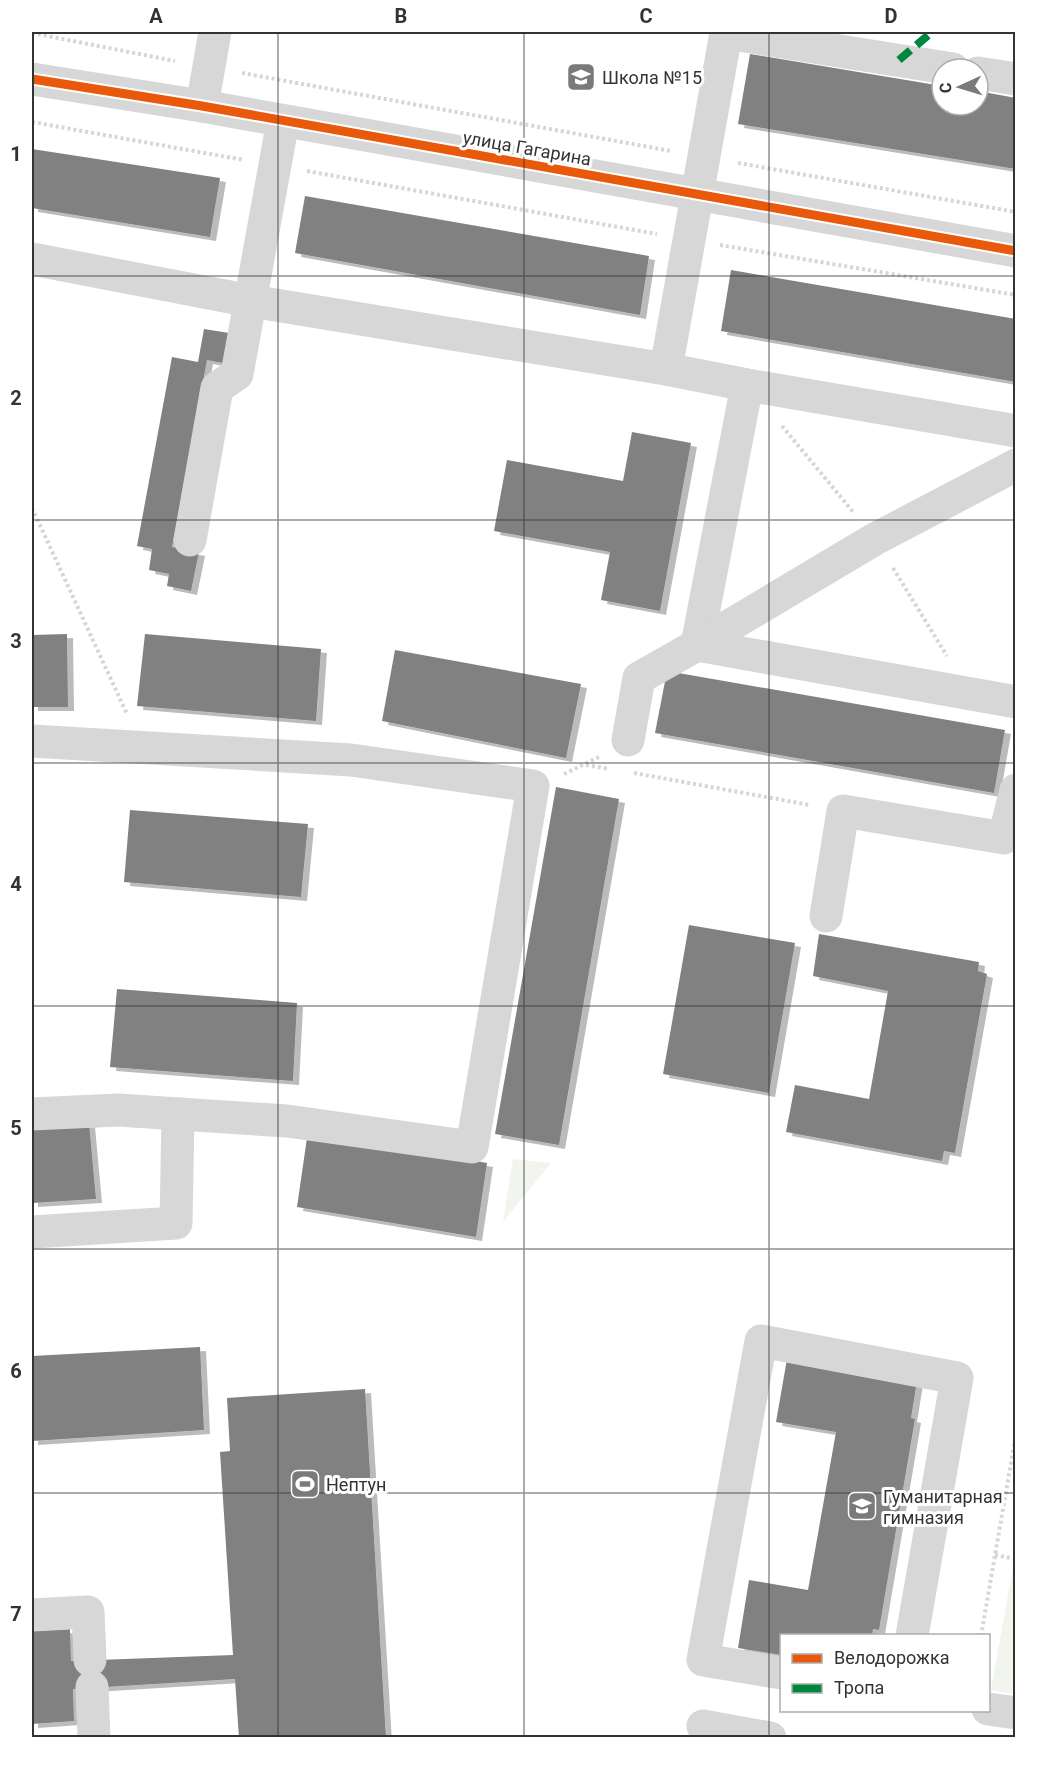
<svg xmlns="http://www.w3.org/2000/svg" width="1047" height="1769" font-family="Roboto,sans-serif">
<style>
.green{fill:#f1f5ed}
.building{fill:#818181;filter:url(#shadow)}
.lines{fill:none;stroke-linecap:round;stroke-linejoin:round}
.path{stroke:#d6d6d6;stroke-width:4;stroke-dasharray:3 3;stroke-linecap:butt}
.minor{stroke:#d7d7d7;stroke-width:33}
.quiet{stroke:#00873e;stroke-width:8;stroke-dasharray:15 8;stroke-linecap:butt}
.cycleway-casing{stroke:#fff;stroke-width:13}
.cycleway{stroke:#e8590c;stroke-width:9}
.grid{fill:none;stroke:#333;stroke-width:1.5;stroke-opacity:0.55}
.labels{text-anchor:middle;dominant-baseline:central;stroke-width:6;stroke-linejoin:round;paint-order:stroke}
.poi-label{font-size:18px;fill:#333;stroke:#fff;text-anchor:start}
.street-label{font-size:18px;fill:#333;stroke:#fff}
.neatline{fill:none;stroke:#333;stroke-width:2}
.grid-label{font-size:20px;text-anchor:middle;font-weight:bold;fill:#333}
</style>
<defs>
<filter id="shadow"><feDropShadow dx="6" dy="4" stdDeviation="0" flood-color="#0004"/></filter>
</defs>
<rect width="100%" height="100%" fill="#fff"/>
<g class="green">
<path d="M513,1159L551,1163L503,1222Z"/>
<path d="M1013,1567L1016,1568V1673L1012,1694L991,1690Z"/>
</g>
<g class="building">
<path d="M750,54L942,86V105H978V91L1016,98V169L738,124Z"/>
<path d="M32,149L220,178L210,237L32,208Z"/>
<path d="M305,196L649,256L640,315L295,253Z"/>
<path d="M731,270L1016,319V382L721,331Z"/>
<path d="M204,329L229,333L223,363L207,360L172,547L199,552L191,591L167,586L169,574L149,570L152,549L137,546L172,357L198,362Z"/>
<path d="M632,432L691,443L660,611L601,600L610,552L494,531L507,460L623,481Z"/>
<path d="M67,634L68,707H32V635Z"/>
<path d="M145,634L321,649L316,721L137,706Z"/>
<path d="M395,650L581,684L566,758L382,721Z"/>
<path d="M667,671L1005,730L994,793L655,733Z"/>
<path d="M556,787L619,799L559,1145L495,1134Z"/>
<path d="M130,810L308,824L301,897L124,882Z"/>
<path d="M689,925L795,943L769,1093L663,1074Z"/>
<path d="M819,934L979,962L978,971L987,974L955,1153L944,1151L942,1161L786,1132L795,1085L869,1099L888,991L813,976Z"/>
<path d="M117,989L297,1003L293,1081L110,1067Z"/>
<path d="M89,1123L96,1199L32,1203V1126Z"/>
<path d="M308,1131L487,1163L476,1237L297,1207Z"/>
<path d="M200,1347L204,1430L32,1441V1356Z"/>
<path d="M787,1359L917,1381L911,1418L915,1419L879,1630L873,1629L872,1636H782V1655L738,1648L749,1580L808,1590L836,1432L776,1422Z"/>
<path d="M365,1389L386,1738H239L235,1679L73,1689L74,1721L32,1724V1631L70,1629L71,1661L233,1655L220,1452L230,1451L227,1398Z"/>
</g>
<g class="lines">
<g class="path">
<path d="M32,33L175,61"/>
<path d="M242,73L671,151"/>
<path d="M32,122L244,160"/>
<path d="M738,163L1016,212"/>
<path d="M307,171L657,234"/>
<path d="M720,245L1016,295"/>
<path d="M782,426L854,513"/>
<path d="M32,508L127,714"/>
<path d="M893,568L947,656"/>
<path d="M586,765L609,769"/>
<path d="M634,773L810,805"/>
<path d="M564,774L601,756"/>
<path d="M995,1555L1016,1559"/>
<path d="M981,1636L1016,1434"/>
</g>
<g class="minor">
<path d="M978,73L1016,79"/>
<path d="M32,79L202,106L1016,251"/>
<path d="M202,106L215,32"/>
<path d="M32,259L251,301L666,369L747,385L1016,431"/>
<path d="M666,369L726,33L953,69"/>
<path d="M747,385L697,645L1016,702"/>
<path d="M190,540L217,388L237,374L283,121"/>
<path d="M628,740L639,678L697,645L875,539L1016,465"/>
<path d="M32,741L351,760L533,786L472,1147L287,1121L118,1110L32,1114"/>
<path d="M826,916L843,811L1004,838L1016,790"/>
<path d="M32,1232L176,1223L178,1114"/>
<path d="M32,1615L88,1612L90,1660"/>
<path d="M782,1673L703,1660L761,1341L957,1378L912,1636"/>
<path d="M92,1687L94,1738"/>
<path d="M988,1709L1016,1713"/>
<path d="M703,1726L770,1738"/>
</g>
<path class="quiet" d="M899,60L932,32"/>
<g class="cycleway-casing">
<path id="cycleway" d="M32,79L202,106L1016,251"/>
</g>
<use href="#cycleway" class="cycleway"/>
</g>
<path class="grid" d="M278,32V1738M524,32V1738M769,32V1738M32,276H1016M32,520H1016M32,763H1016M32,1006H1016M32,1249H1016M32,1493H1016"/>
<defs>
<g id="school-square" transform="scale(1.5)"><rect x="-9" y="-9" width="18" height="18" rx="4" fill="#7a7a7a" stroke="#fff"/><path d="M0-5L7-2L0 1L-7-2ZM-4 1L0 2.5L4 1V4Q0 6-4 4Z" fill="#fff"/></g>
<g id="stadium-square" transform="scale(1.5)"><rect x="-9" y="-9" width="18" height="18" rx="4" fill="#7a7a7a" stroke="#fff"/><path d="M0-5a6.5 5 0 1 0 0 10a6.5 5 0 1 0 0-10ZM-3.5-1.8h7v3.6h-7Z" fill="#fff"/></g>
</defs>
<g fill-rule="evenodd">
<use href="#school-square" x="581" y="77"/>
<use href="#stadium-square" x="305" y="1484"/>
<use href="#school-square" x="862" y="1506"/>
</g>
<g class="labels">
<g class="poi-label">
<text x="602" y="77">Школа №15</text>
<text x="326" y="1484">Нептун</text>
<text x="883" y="1496">Гуманитарная<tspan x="883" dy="21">гимназия</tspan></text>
</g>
<g class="street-label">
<text transform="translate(527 148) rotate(10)">улица Гагарина</text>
</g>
</g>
<rect width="1047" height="1769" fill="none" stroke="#ffffff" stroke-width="66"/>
<rect x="780" y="1634" width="210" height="78" fill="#ffffff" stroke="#adadad" stroke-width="1.5"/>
<rect x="792" y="1654" width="30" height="9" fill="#e8590c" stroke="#adadad" stroke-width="1.5"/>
<text x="834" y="1664" font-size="18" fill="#333333">Велодорожка</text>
<rect x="792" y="1684" width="30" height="9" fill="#00873e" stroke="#adadad" stroke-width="1.5"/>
<text x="834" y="1694" font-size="18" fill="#333333">Тропа</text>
<g transform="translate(960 87) rotate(266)"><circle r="28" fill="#ffffff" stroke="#adadad" stroke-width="1.5"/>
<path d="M0-4.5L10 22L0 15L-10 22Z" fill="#7a7a7a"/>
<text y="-9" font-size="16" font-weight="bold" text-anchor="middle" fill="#333333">С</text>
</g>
<rect x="33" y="33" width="981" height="1703" class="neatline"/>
<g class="grid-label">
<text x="156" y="23">A</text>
<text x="401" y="23">B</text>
<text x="646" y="23">C</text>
<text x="891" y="23">D</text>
<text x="16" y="161">1</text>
<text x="16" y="405">2</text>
<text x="16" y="648">3</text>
<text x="16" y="891">4</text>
<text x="16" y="1135">5</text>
<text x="16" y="1378">6</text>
<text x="16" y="1621">7</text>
</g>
</svg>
